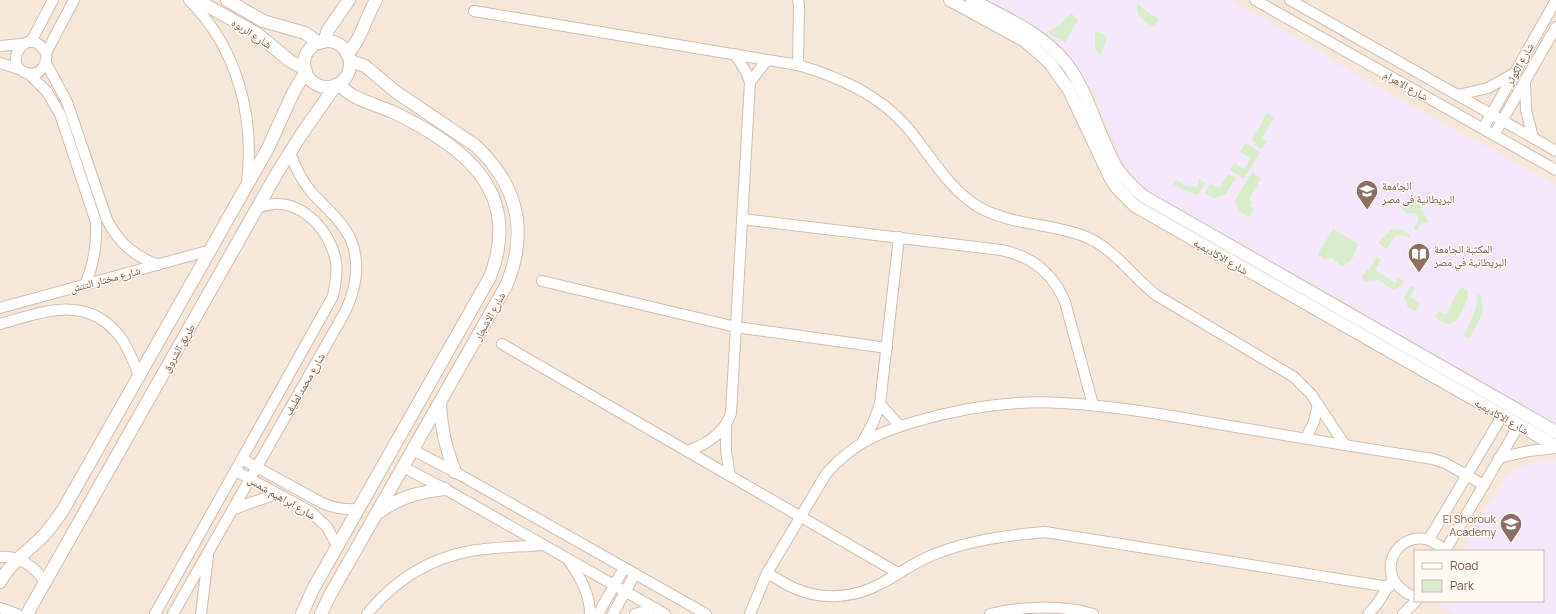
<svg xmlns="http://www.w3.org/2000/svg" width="1556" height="614" font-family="Manrope,'Noto Naskh Arabic',sans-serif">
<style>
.residential{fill:#f5e8da;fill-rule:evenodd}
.education{fill:#f3e8fa}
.green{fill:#d8ecc9}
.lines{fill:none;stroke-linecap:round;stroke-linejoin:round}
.minor-casing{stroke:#d1beb0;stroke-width:12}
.tertiary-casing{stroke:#d1beb0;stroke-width:14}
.minor{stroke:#fff;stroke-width:10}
.tertiary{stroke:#fff;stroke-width:12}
.labels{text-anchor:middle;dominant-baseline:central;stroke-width:3;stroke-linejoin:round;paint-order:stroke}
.street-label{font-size:11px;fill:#7a5c4d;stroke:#fffaf3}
.education-label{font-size:11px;fill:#785e54;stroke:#fffaf3;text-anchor:start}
</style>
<rect width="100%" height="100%" fill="#fdf6ec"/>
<path class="residential" d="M0,0H1556V614H0ZM1415,551H1543V601H1415Z"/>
<g class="education">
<path d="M986,0H1231L1325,54L1346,69L1556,185V426L1353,310L1340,298L1339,299L1334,296L1332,298L1319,290L1320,288L1316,284L1311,282L1299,281L1148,193L1134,179L1127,170L1121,160L1093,91L1065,53L1043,33Z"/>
<path d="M1556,460V614H1453L1438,606L1447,601H1543V551H1464L1469,536L1482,514L1509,473L1524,465L1539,461Z"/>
</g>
<g class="green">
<path d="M1137,3L1147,12L1159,19L1154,27C1143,20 1136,18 1137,3Z"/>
<path d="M1071,13L1078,20L1065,42L1051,35L1048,31L1061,24Z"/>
<path d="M1095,31L1106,36L1107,38L1102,53L1100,55L1095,49Z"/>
<path d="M1267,113L1274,118L1262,138L1267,141L1262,149L1254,144L1255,142L1252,140Z"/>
<path d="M1245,143L1260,152L1244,179L1230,170L1234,163L1245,169L1250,158L1240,152Z"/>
<path d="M1252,172L1261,178L1249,200L1252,202L1250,206L1254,209L1249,217L1238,211V206L1234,202Z"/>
<path d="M1228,174L1236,178L1225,195L1214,198L1205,193L1210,184L1219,188Z"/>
<path d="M1198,178L1205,183L1198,195L1184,190L1173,184L1176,180L1186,186L1198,187Z"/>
<path d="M1410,198L1417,202L1429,222L1421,224L1417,231L1414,227L1418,222V216L1414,213H1406L1402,208L1404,203Z"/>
<path d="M1333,229L1358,244C1354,255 1353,262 1341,266L1332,258L1324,259L1318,254Z"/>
<path d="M1402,229L1410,235L1409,237C1388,231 1397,239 1386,249L1378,243L1391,230Z"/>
<path d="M1377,257L1381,259L1375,270L1395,283L1398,278L1404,281C1401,286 1398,289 1392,289L1378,280L1366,281L1363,280L1362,277C1364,271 1368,271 1372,266C1374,262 1373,260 1377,257Z"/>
<path d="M1411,286L1415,288L1410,297L1420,303L1416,311L1408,307L1404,298Z"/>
<path d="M1462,287L1468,291C1468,298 1466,303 1463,309C1456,326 1450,328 1435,317L1438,311L1446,315L1457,293Z"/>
<path d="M1478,294L1481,296L1483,313L1469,339L1463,336C1470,322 1478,309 1478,294Z"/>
</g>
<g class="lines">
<g class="minor-casing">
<g id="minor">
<path d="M189,0C237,48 255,116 247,182"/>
<path d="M798,0L799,6L798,65"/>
<path d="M1255,0L1556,170"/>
<path d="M1290,0L1556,151"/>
<path d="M474,11L798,65C839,77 878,94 907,127C929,153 947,187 977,206C1008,225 1048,223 1081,235C1113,246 1131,276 1156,295L1294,377L1311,394L1345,445"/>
<path d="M31,42L53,0"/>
<path d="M0,46L22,44"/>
<path d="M46,53C28,21 0,66 27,73C40,77 48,64 46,53L74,0"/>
<path d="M0,63L19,69"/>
<path d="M46,63L67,102L107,220C119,243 134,256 158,265"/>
<path d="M29,74L47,92L60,114L96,222C97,245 94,264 85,285"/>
<path d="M750,82L767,60"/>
<path d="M1525,83L1526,110L1533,138"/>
<path d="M1458,95L1488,88L1513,74"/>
<path d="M1483,129L1556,0"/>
<path d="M1494,135L1556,27"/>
<path d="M742,219L1001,250C1032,256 1053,273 1065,302L1093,405"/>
<path d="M542,281L736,327L887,348"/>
<path d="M0,308L211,250"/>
<path d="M0,324C43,312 88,293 121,338C129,349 134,363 139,376"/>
<path d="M502,344L898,573"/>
<path d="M880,404L900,426"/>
<path d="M726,426V451L730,476"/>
<path d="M1306,438L1314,422L1318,404"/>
<path d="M863,441L873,423L880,404L899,237"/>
<path d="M413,450L455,472L706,614"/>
<path d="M688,451C707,444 725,433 731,413L750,82L746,72L735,54"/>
<path d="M1499,458L1529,451L1556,448"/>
<path d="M242,459L322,503C334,508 345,510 358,509"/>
<path d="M403,467L445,489L665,614"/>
<path d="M236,471L311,512L327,527L337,546"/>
<path d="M232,510L247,504L277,494"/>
<path d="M1429,539L1502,416"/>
<path d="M0,557C19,555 35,567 45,582"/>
<path d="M569,561C580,577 590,594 590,614"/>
<path d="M767,573C776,578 785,584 794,588C822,601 855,598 882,583C901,573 914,562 935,554C971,540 1008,535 1045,532L1389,587"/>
<path d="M1415,596C1409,595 1403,591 1399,587C1373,560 1413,517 1445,551L1519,425"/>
<path d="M0,608L17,614"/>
<path d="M155,614L333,296C335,285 338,274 336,262C330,227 295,192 258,208"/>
<path d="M173,614L345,312C356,289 361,265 351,240C343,222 325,207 312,193C302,181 295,167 290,152"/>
<path d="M201,614L208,556"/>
<path d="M367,614C393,582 428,559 470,551C494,547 519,547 543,545"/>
<path d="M598,614L624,568"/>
<path d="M613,614L635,574"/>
<path d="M635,614L655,608"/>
<path d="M750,614L767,573L826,474C852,444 877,433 914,422C961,408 1011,400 1061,403C1122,406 1182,418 1242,428C1306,439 1369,449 1433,459L1445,463L1484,485"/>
<path d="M990,614C1021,606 1063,605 1093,614"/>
<path d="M1368,614L1377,604L1391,582"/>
<path d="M1403,614L1416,601"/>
</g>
</g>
<g class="tertiary-casing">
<g id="tertiary">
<path d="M197,0L256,33L290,61L305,69"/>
<path d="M227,0L263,21L305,33L319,43"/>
<path d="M950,0L1025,41L1050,63L1069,90L1110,177L1117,188L1135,206L1556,446"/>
<path d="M972,0C1005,18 1042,33 1066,63C1090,94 1097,136 1118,170C1125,180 1134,188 1143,196L1556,432"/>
<circle cx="327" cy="64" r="23"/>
<path d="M324,42L328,30L349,0"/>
<path d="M347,54C361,40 366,17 376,0"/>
<path d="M440,404C441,428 446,450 455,472"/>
<path d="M379,512C400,497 419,492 445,489"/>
<path d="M0,582C10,563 27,552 42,537C50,529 56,520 63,510L268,148L293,93L306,71"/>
<path d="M27,614L277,173L301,135L336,85"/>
<path d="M302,614L313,589L490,277C523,192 465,147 395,113C378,105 350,99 339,84"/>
<path d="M321,614L330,595L506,286C529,232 518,186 476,146L396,92L365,66L350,61"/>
</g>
</g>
<use href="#minor" class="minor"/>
<use href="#tertiary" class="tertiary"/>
</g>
<defs>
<g id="university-pin" transform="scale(1.15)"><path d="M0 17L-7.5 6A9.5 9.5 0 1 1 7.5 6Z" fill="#8d6e63" stroke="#fffaf3"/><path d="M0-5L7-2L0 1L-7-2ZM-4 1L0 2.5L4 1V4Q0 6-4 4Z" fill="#fff"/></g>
<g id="library-pin" transform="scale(1.15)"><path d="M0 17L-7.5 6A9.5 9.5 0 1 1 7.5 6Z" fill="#8d6e63" stroke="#fffaf3"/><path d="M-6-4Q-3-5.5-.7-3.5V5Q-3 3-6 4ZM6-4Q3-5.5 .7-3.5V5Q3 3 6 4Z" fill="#fff"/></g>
</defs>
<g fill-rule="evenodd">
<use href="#university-pin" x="1367" y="191"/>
<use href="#library-pin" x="1419" y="254"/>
<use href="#university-pin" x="1511" y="524"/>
</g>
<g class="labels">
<g class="street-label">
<text transform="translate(252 33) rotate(33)">شارع الربوه</text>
<text transform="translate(1519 64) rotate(-61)">شارع الكوثر</text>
<text transform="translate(1406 85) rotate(29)">شارع الاهرام</text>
<text transform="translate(1221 256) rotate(30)">شارع الاكاديميه</text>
<text transform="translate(105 279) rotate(-15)">شارع مختار التتش</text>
<text transform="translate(489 316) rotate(-61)">شارع الاشجار</text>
<text transform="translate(178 348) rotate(-60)">طريق الشروق</text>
<text transform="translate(304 384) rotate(-60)">شارع محمد لطيف</text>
<text transform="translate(1502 416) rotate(30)">شارع الاكاديميه</text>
<text transform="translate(282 497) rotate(30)">شارع ابراهيم شمس</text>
</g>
<g class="education-label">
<text x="1382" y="185">الجامعة<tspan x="1382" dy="13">البريطانية فى مصر</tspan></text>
<text x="1434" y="248">المكتبة الجامعة<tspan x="1434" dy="13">البريطانية في مصر</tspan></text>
<text x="1496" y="518" text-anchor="end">El Shorouk<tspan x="1496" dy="13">Academy</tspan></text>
</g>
</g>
<rect x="1414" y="550" width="130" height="52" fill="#fffaf3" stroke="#cabbb1"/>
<rect x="1422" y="563" width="20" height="6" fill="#ffffff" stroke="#cabbb1"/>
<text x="1450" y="570" font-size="12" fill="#7a5c4d">Road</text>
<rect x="1422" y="580" width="20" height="12" fill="#d8ecc9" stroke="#cabbb1"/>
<text x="1450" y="590" font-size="12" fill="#7a5c4d">Park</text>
</svg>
